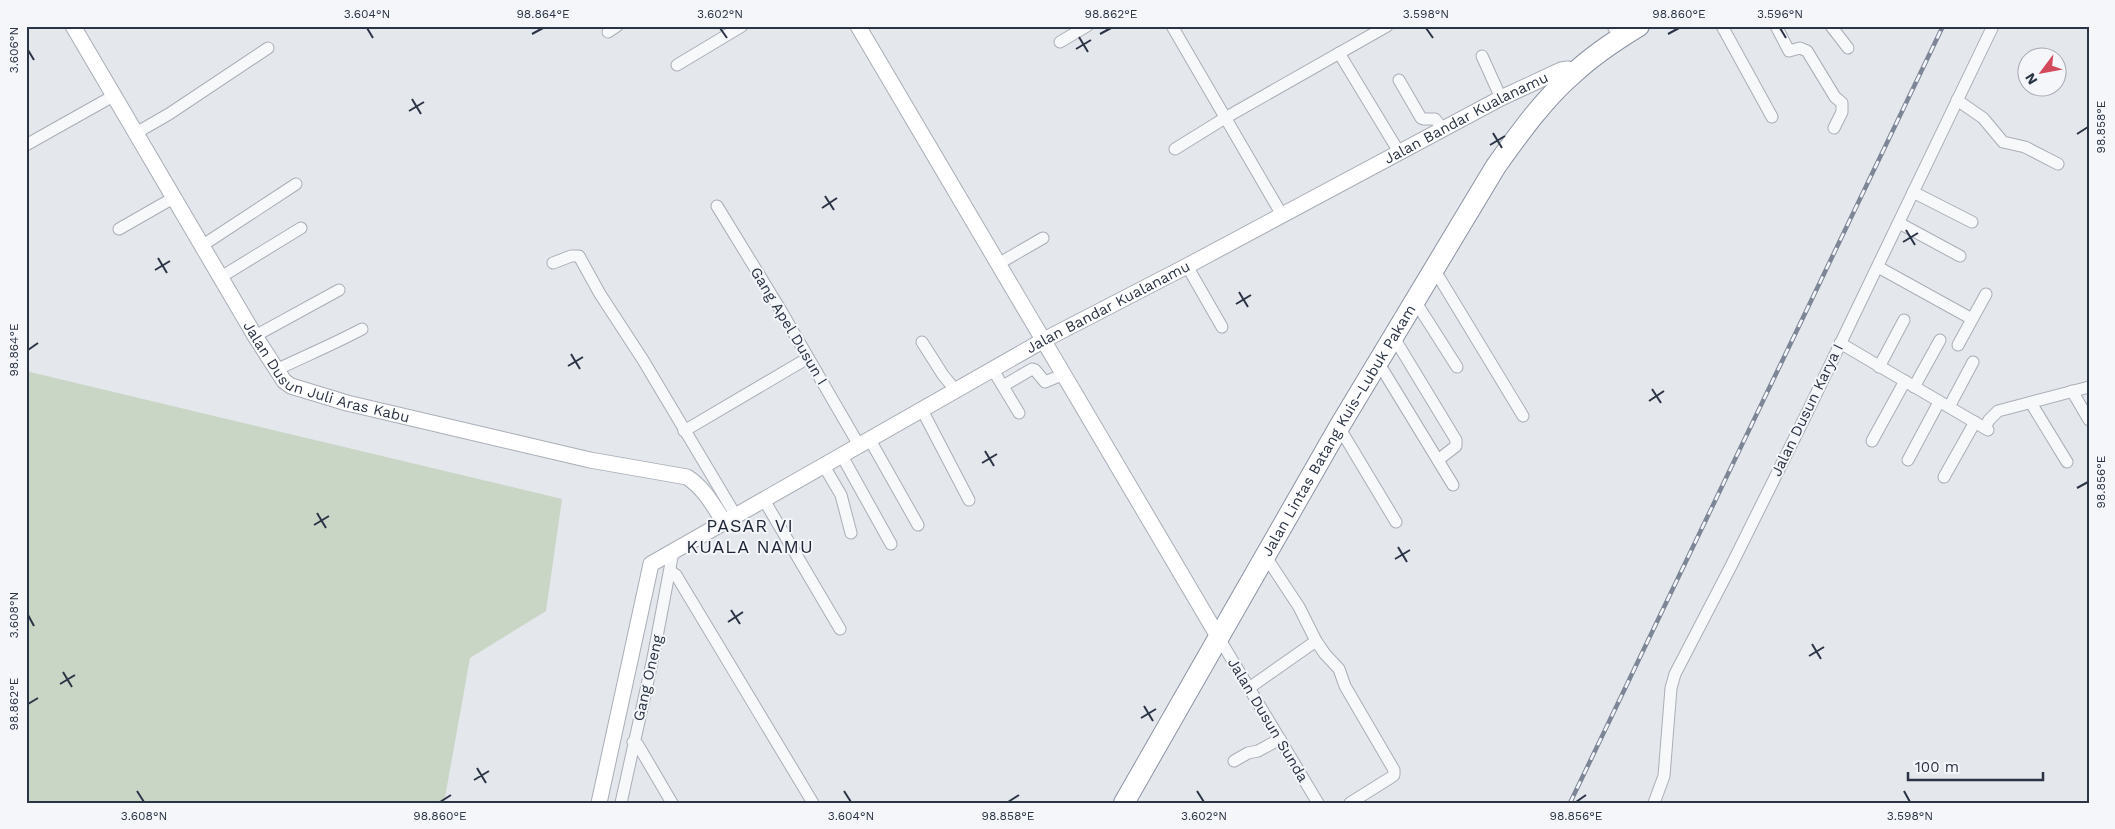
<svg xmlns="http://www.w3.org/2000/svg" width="2115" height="829" font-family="'Work Sans',sans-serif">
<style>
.green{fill:#c9d6c5}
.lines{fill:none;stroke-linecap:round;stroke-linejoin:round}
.street-casing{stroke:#a9aeb7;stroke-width:13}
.secondary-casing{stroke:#a9aeb7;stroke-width:17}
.highway-casing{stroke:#8b94a3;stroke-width:22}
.street{stroke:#f7f8fa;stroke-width:11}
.secondary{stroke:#fff;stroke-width:15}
.highway{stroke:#fff;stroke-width:20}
.rail-casing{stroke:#7d8696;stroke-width:4.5}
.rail{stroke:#f4f6f9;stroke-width:2.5;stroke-dasharray:8;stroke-linecap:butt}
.ticks{fill:none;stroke:#2b3445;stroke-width:2}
.labels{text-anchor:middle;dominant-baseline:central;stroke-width:4;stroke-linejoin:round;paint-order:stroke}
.street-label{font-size:15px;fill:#2b3445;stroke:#f4f6f9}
.quarter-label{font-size:18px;letter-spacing:1px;fill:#1d2536;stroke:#f4f6f9}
.neatline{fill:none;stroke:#2b3445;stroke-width:2}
.ticks-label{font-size:12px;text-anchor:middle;fill:#2b3445}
</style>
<rect width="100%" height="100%" fill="#e4e7ec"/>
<path class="green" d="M26,371L562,499L546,611L470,658L444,803H26Z"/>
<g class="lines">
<g class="street-casing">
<g id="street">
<path d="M1172,26L1282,215"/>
<path d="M1613,26L1620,38"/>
<path d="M1722,26L1772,117"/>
<path d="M1776,26L1789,51L1800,48L1807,51L1835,97L1842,103V112L1834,128"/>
<path d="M1831,26L1848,48"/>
<path d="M608,32L617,26"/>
<path d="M1060,42L1087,26"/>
<path d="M1339,53L1399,152"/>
<path d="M1482,56L1501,98"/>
<path d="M677,65L742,26"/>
<path d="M1399,80L1421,118L1424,119H1435L1444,130"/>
<path d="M1957,100L1983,118L2003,142L2025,147L2058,164"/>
<path d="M136,133L169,114L268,48"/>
<path d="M26,145L115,95"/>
<path d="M1175,149L1225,118L1387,26"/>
<path d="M1913,192L1972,222"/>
<path d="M717,206L780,309L860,447"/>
<path d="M1899,223L1960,256"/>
<path d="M119,229L175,197"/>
<path d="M203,245L296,184"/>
<path d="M553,263L571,256H579L600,294L643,360L736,516"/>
<path d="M998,264L1043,238"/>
<path d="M1187,266L1222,327"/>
<path d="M1878,267L1972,319"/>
<path d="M1434,269L1523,416"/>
<path d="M221,277L301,228"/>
<path d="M1415,301L1457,367"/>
<path d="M255,336L339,290"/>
<path d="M1393,336L1456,440V446L1438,460"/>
<path d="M922,342L943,375L956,391"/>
<path d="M1840,343L1988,430"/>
<path d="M1958,345L1986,294"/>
<path d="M1378,362L1453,485"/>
<path d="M1879,367L1904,320"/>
<path d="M276,370C305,356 334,344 362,329"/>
<path d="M993,370L1019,413"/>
<path d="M1003,386L1032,369L1035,370L1045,382L1064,374"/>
<path d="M1914,387L1940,340"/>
<path d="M2072,391L2089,420"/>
<path d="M2031,403L2067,462"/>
<path d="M1949,407L1973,362"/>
<path d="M922,410L969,500"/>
<path d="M1339,427L1396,522"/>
<path d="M1985,428L1989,420L1998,411L2089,387"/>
<path d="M684,431L808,358"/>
<path d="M870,440L918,525"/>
<path d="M1872,441L1905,381"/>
<path d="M842,456L891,544"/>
<path d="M1908,460L1939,402"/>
<path d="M824,466L841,495L851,533"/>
<path d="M1944,477L1975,422"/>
<path d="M764,500L840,629"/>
<path d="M1266,557L1299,607L1316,641L1325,654L1339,669L1345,686L1394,770V775L1390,778L1350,803"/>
<path d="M670,571L676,575L813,803"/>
<path d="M1219,638L1318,803"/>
<path d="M1249,688L1316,641"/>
<path d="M633,742L638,745L672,803"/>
<path d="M1234,761L1248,753L1258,751L1280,739"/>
<path d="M621,803L653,658L673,552"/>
<path d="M1654,803L1664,776L1671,688L1675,674L1731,566L1807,413L1993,26"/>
</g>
</g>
<g class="secondary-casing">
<g id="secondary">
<path id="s1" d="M73,26L255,336L284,381L291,386L347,403L590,460L687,477C704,488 713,505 724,522"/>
<path d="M858,26L1219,638"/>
<path id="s2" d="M599,803L651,564L1044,340L1187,266L1501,98L1561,70L1568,69L1574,72"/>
</g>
</g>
<g class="highway-casing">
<g id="highway">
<path id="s3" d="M1124,803L1339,427L1496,166C1519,134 1543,100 1573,74C1592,56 1616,40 1639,26"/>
</g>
</g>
<use href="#street" class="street"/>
<use href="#secondary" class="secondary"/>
<use href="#highway" class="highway"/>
<g class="rail-casing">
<path id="rail" d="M1570,803L1943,26"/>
</g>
<use href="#rail" class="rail"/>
</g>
<path class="ticks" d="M367,28L373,38M720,28L727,38M1426,28L1433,38M1780,28L1786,38M532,34L543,28M1100,34L1111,28M1668,34L1679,28M1079,37L1088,52M1076,49L1091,40M28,50L34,60M412,99L421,114M409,111L424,102M1493,133L1502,148M2077,134L2088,127M1490,145L1505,136M825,196L834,210M822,208L837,198M1906,230L1915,245M1903,242L1918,233M158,258L167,273M155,270L170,261M1239,292L1248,307M1236,304L1251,295M28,350L38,343M571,354L580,369M568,366L583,357M1652,389L1661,403M1649,401L1664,391M985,451L994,466M982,463L997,454M2077,488L2088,482M317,513L326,528M314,525L329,516M1398,547L1407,562M1395,559L1410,550M731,610L740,624M28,615L34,626M728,622L743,612M1812,644L1821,659M1809,656L1824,647M63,672L72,687M60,684L75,675M28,704L38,698M1144,706L1153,721M1141,718L1156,709M477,768L486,783M474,780L489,771M137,791L144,802M844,791L851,802M1197,791L1204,802M1904,791L1910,802M440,802L451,795M1008,802L1019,795M1576,802L1586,795"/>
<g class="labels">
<g class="street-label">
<text stroke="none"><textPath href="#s2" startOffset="1174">Jalan Bandar Kualanamu</textPath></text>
<text stroke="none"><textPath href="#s2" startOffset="769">Jalan Bandar Kualanamu</textPath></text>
<text transform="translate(789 326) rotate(59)">Gang Apel Dusun I</text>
<text stroke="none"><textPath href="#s1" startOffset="444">Jalan Dusun Juli Aras Kabu</textPath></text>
<text transform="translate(1807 410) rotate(-64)">Jalan Dusun Karya I</text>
<text stroke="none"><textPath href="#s3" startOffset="430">Jalan Lintas Batang Kuis–Lubuk Pakam</textPath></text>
<text transform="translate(648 678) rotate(-77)">Gang Oneng</text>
<text transform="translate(1268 720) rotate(59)">Jalan Dusun Sunda</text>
</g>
<g class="quarter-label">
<text x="750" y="525">PASAR VI<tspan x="750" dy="21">KUALA NAMU</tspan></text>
</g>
</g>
<rect width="2115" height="829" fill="none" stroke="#f4f6f9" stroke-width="55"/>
<g transform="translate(2042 72) rotate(238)"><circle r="24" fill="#f4f6f9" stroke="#a4a8b1"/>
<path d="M0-4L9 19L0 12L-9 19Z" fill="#d1495b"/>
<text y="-8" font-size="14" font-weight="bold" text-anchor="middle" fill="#2b3445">N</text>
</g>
<path d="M1908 772v8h135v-8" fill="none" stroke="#2b3445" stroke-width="2.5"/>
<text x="1915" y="772" font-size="15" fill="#2b3445" stroke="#f4f6f9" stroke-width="4" paint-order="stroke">100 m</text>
<rect x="28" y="28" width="2060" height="774" class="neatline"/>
<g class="ticks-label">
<text x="367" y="18">3.604°N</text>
<text x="543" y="18">98.864°E</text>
<text x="720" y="18">3.602°N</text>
<text x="1111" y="18">98.862°E</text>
<text x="1426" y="18">3.598°N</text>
<text x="1679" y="18">98.860°E</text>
<text x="1780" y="18">3.596°N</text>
<text transform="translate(14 50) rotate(-90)" y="4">3.606°N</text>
<text transform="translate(2101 127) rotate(-90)" y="4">98.858°E</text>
<text transform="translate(14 350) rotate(-90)" y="4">98.864°E</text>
<text transform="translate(2101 482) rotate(-90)" y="4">98.856°E</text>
<text transform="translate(14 615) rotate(-90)" y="4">3.608°N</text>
<text transform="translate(14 704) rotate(-90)" y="4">98.862°E</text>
<text x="144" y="820">3.608°N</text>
<text x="440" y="820">98.860°E</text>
<text x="851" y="820">3.604°N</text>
<text x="1008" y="820">98.858°E</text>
<text x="1204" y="820">3.602°N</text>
<text x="1576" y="820">98.856°E</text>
<text x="1910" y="820">3.598°N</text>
</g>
</svg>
